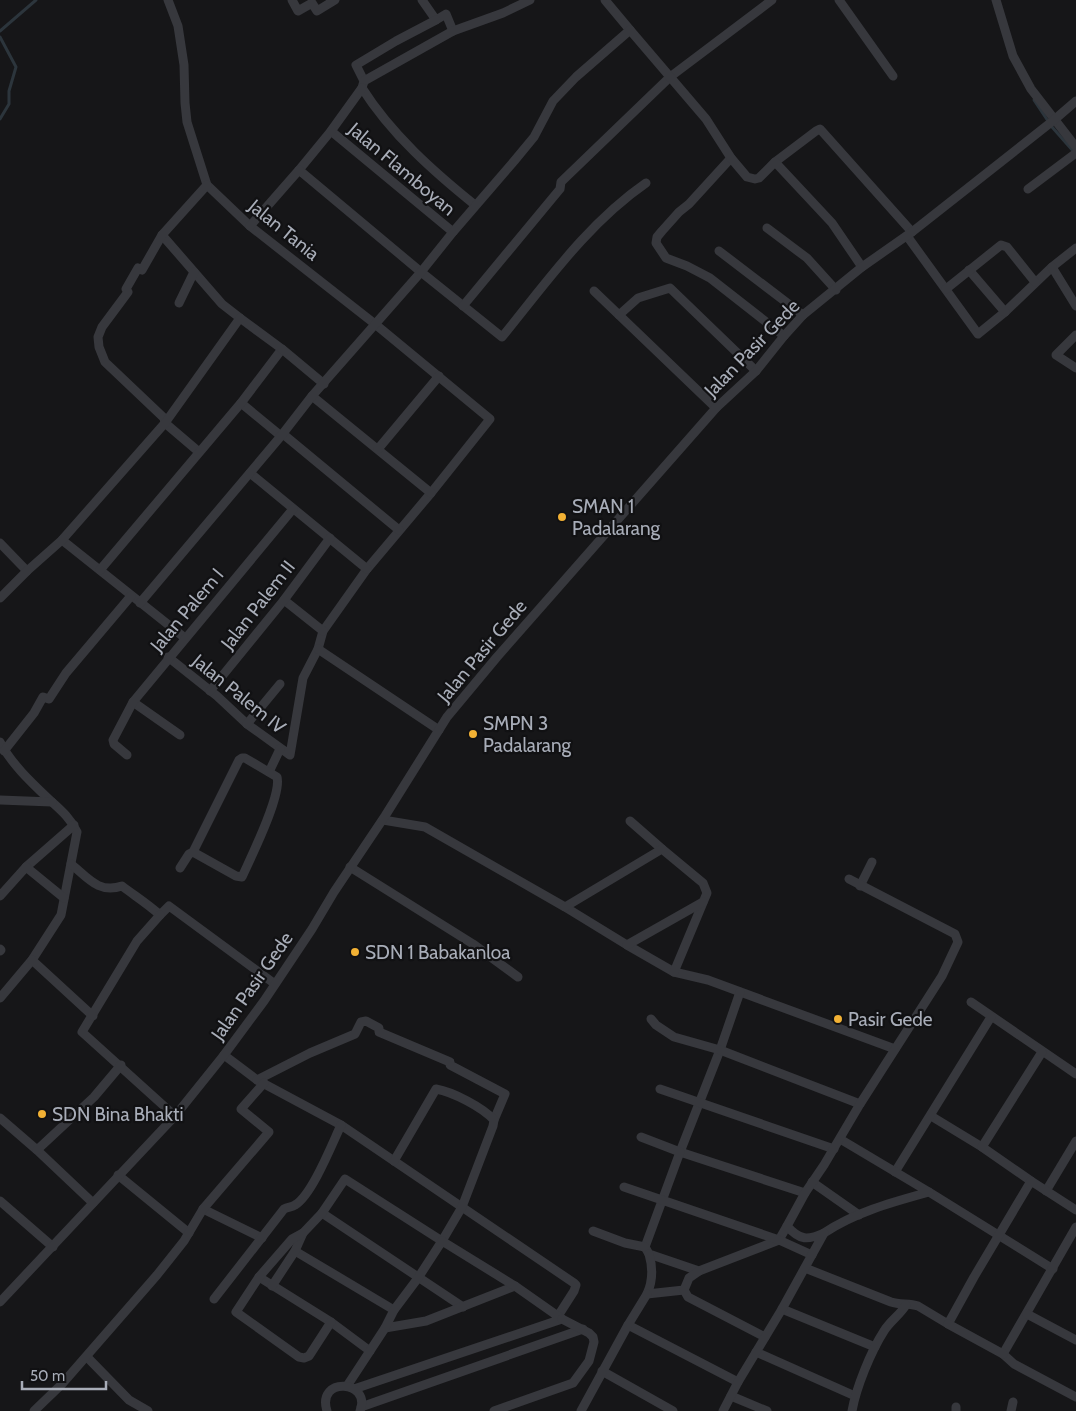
<svg xmlns="http://www.w3.org/2000/svg" width="1076" height="1411" font-family="Cabin,sans-serif">
<style>
.lines{fill:none;stroke-linecap:round;stroke-linejoin:round}
.stream{stroke:#2c353c;stroke-width:3}
.minor{stroke:#37383d;stroke-width:9}
.poi-dot{fill:#f2b134;stroke:#111113;stroke-width:2}
.labels{text-anchor:middle;dominant-baseline:central;stroke-width:4.5;stroke-linejoin:round;paint-order:stroke}
.street-label{font-size:19px;fill:#a8adb8;stroke:#111113}
.poi-label{font-size:19px;fill:#a8adb8;stroke:#111113;text-anchor:start}
</style>
<rect width="100%" height="100%" fill="#161618"/>
<g class="lines">
<g class="stream">
<path d="M0,31L36,0"/>
<path d="M0,37L16,67L9,91V104L0,119"/>
<path d="M1034,100L1048,121"/>
<path d="M1052,127L1074,152"/>
</g>
<g class="minor">
<path d="M168,0L178,26L184,65L185,103L187,122L207,185L250,226L375,324L490,419L431,493L367,569L323,631L318,649L303,678L290,755L247,724L217,696L168,657"/>
<path d="M292,0L298,11L312,3L317,11L335,0"/>
<path d="M422,0L436,20L446,14L453,31"/>
<path d="M605,0L630,30"/>
<path d="M839,0L893,76"/>
<path d="M996,0L1013,56L1031,89L1076,147"/>
<path d="M436,20L396,41L356,65L364,81L362,88C391,134 434,172 475,205"/>
<path d="M364,81L453,31L503,13L530,0"/>
<path d="M331,131L453,232"/>
<path d="M731,158L689,204L679,212L662,231L657,237L656,243L666,258L687,266L710,278L784,336"/>
<path d="M775,162L816,131L820,129L912,232"/>
<path d="M299,170L331,131L362,88"/>
<path d="M1028,189L1076,153"/>
<path d="M250,226L299,170L421,272L502,337C546,283 588,223 646,183"/>
<path d="M767,228L807,258L836,290"/>
<path d="M162,235L222,304L240,318"/>
<path d="M907,236L978,334L1005,312L1052,267L1076,248"/>
<path d="M719,251L803,315"/>
<path d="M1052,267L1076,306"/>
<path d="M969,270L1005,312"/>
<path d="M946,289L1001,245L1007,247L1035,282"/>
<path d="M594,291L716,408"/>
<path d="M179,303L194,272"/>
<path d="M463,306L560,189L561,182L670,77L772,0"/>
<path d="M619,315L638,298L670,288L756,371"/>
<path d="M1076,335L1056,355L1076,368"/>
<path d="M312,396L431,493"/>
<path d="M241,403L281,436"/>
<path d="M283,434L399,530"/>
<path d="M378,449L439,376"/>
<path d="M199,452L165,423L164,418L105,362L99,347L98,337L102,327L128,292L126,289L138,268L142,270L162,235L207,185"/>
<path d="M250,473L367,569"/>
<path d="M62,540L185,638"/>
<path d="M0,543L27,571"/>
<path d="M100,570L241,403L282,349"/>
<path d="M0,598L27,571L62,540L165,423L240,318L282,349L324,384"/>
<path d="M284,600L323,631"/>
<path d="M140,603L281,436L312,396L421,272L453,232L515,160L534,137L553,101L576,77L630,30L706,119L731,158L747,177L755,179L759,178L775,162L832,223L862,267"/>
<path d="M318,649L439,730"/>
<path d="M210,691L284,600L330,538"/>
<path d="M133,702L180,735"/>
<path d="M247,724L280,684"/>
<path d="M0,742C12,765 33,784 52,802C62,811 71,819 77,832L61,915L32,960L0,998"/>
<path d="M4,751L34,713L43,697L49,699L66,673L131,596"/>
<path d="M127,755L114,744L113,740L133,702L293,509"/>
<path d="M269,772L280,749"/>
<path d="M0,800L52,802"/>
<path d="M383,820L425,827L565,907L627,945L674,972L708,980L895,1049"/>
<path d="M630,821L662,849"/>
<path d="M71,864C88,878 99,894 122,886C135,896 148,904 160,915L169,906L275,984"/>
<path d="M26,867L74,825"/>
<path d="M350,867L473,944L518,977"/>
<path d="M180,868L189,854L193,852L239,760L242,758H245L277,777C282,795 251,857 242,877L236,876L193,852"/>
<path d="M860,886L872,862"/>
<path d="M0,896L26,867L64,898"/>
<path d="M565,907L662,849L703,883L707,893L674,972"/>
<path d="M160,915L137,941L82,1032L175,1116"/>
<path d="M627,945L703,902"/>
<path d="M0,949L1,950L0,951"/>
<path d="M32,960L93,1016"/>
<path d="M740,992L720,1050L680,1152L805,1193"/>
<path d="M971,1002L1076,1074"/>
<path d="M651,1019L656,1025L674,1037L720,1050L860,1104"/>
<path d="M224,1055L257,1080L341,1125L574,1283L576,1285L574,1291L558,1316"/>
<path d="M257,1080L310,1053L355,1034L361,1022L366,1021L379,1028V1032L450,1062V1065L505,1094L494,1120"/>
<path d="M660,1089L834,1149"/>
<path d="M931,1116L982,1147"/>
<path d="M0,1118L37,1150L93,1203"/>
<path d="M641,1137L680,1152L645,1247L649,1254L699,1271L779,1240L787,1226"/>
<path d="M37,1150L94,1097L121,1065"/>
<path d="M895,1172L991,1017"/>
<path d="M118,1175L189,1233"/>
<path d="M1031,1181L982,1147L1042,1052"/>
<path d="M812,1182L859,1215"/>
<path d="M624,1187L779,1240L812,1255"/>
<path d="M1046,1191L1076,1141"/>
<path d="M929,1192L1053,1269"/>
<path d="M0,1201L53,1247"/>
<path d="M203,1209L262,1238"/>
<path d="M322,1213L463,1307"/>
<path d="M1076,1227L1003,1354L1014,1364L1076,1397"/>
<path d="M593,1231L625,1243L645,1247"/>
<path d="M824,1233C855,1212 893,1202 929,1192L840,1139"/>
<path d="M295,1251L394,1310"/>
<path d="M649,1254C653,1268 653,1281 647,1294L684,1290"/>
<path d="M805,1268L891,1302C900,1305 909,1303 918,1306L948,1324L974,1277L1031,1181L1076,1210"/>
<path d="M699,1271L689,1278L684,1290L688,1297L765,1337"/>
<path d="M259,1277L331,1322L370,1351"/>
<path d="M272,1286L295,1251L303,1233"/>
<path d="M214,1299L284,1209C288,1207 292,1207 295,1205C312,1195 332,1144 341,1125"/>
<path d="M0,1302L175,1116L224,1055L264,1001L312,929L334,892L385,816L447,717L497,657L716,408L756,371L784,336L803,315L862,267L912,232L1054,120L1076,101"/>
<path d="M782,1309L875,1347"/>
<path d="M1027,1314L1076,1340"/>
<path d="M331,1322L309,1356L304,1358L299,1357L236,1312L259,1277L292,1239L303,1233L322,1213L345,1179L442,1241L462,1207L493,1126L494,1120C482,1107 453,1092 436,1089L394,1161"/>
<path d="M948,1324L1003,1354"/>
<path d="M628,1325L738,1382"/>
<path d="M385,1328L426,1321L515,1286"/>
<path d="M756,1352L855,1396"/>
<path d="M87,1357L129,1400L148,1411"/>
<path d="M602,1371L673,1411"/>
<path d="M347,1386L385,1328L394,1310L418,1278L442,1241L515,1286L562,1319L354,1389"/>
<path d="M731,1396L767,1411"/>
<path d="M361,1407L583,1329"/>
<path d="M34,1411L62,1384L157,1275L184,1241L203,1209L269,1132L241,1109L264,1083"/>
<path d="M327,1411C316,1376 372,1380 360,1411"/>
<path d="M494,1411L573,1383L589,1361L594,1342L593,1337L589,1333L562,1319"/>
<path d="M581,1411L628,1325L647,1294"/>
<path d="M723,1411L738,1382L782,1309L824,1233C808,1240 800,1241 787,1226L805,1193L824,1165L860,1104L942,976L958,942L955,934L849,879"/>
<path d="M852,1411C856,1388 871,1351 884,1331C890,1321 900,1315 906,1305"/>
<path d="M956,1411V1407"/>
<path d="M1011,1411L1013,1402"/>
</g>
</g>
<g class="poi-dot">
<circle cx="562" cy="517" r="5"/>
<circle cx="473" cy="734" r="5"/>
<circle cx="355" cy="952" r="5"/>
<circle cx="838" cy="1019" r="5"/>
<circle cx="42" cy="1114" r="5"/>
</g>
<g class="labels">
<g class="street-label">
<text transform="translate(402 169) rotate(40)">Jalan Flamboyan</text>
<text transform="translate(284 230) rotate(39)">Jalan Tania</text>
<text transform="translate(752 348) rotate(-46)">Jalan Pasir Gede</text>
<text transform="translate(258 605) rotate(-52)">Jalan Palem II</text>
<text transform="translate(187 610) rotate(-50)">Jalan Palem I</text>
<text transform="translate(482 651) rotate(-50)">Jalan Pasir Gede</text>
<text transform="translate(239 694) rotate(39)">Jalan Palem IV</text>
<text transform="translate(252 986) rotate(-55)">Jalan Pasir Gede</text>
</g>
<g class="poi-label">
<text x="572" y="506">SMAN 1<tspan x="572" dy="22">Padalarang</tspan></text>
<text x="483" y="723">SMPN 3<tspan x="483" dy="22">Padalarang</tspan></text>
<text x="365" y="952">SDN 1 Babakanloa</text>
<text x="848" y="1019">Pasir Gede</text>
<text x="52" y="1114">SDN Bina Bhakti</text>
</g>
</g>
<path d="M22 1381v8h84v-8" fill="none" stroke="#a8adb8" stroke-width="2.5"/>
<text x="30" y="1381" font-size="15" fill="#a8adb8" stroke="#111113" stroke-width="4" paint-order="stroke">50 m</text>
</svg>
